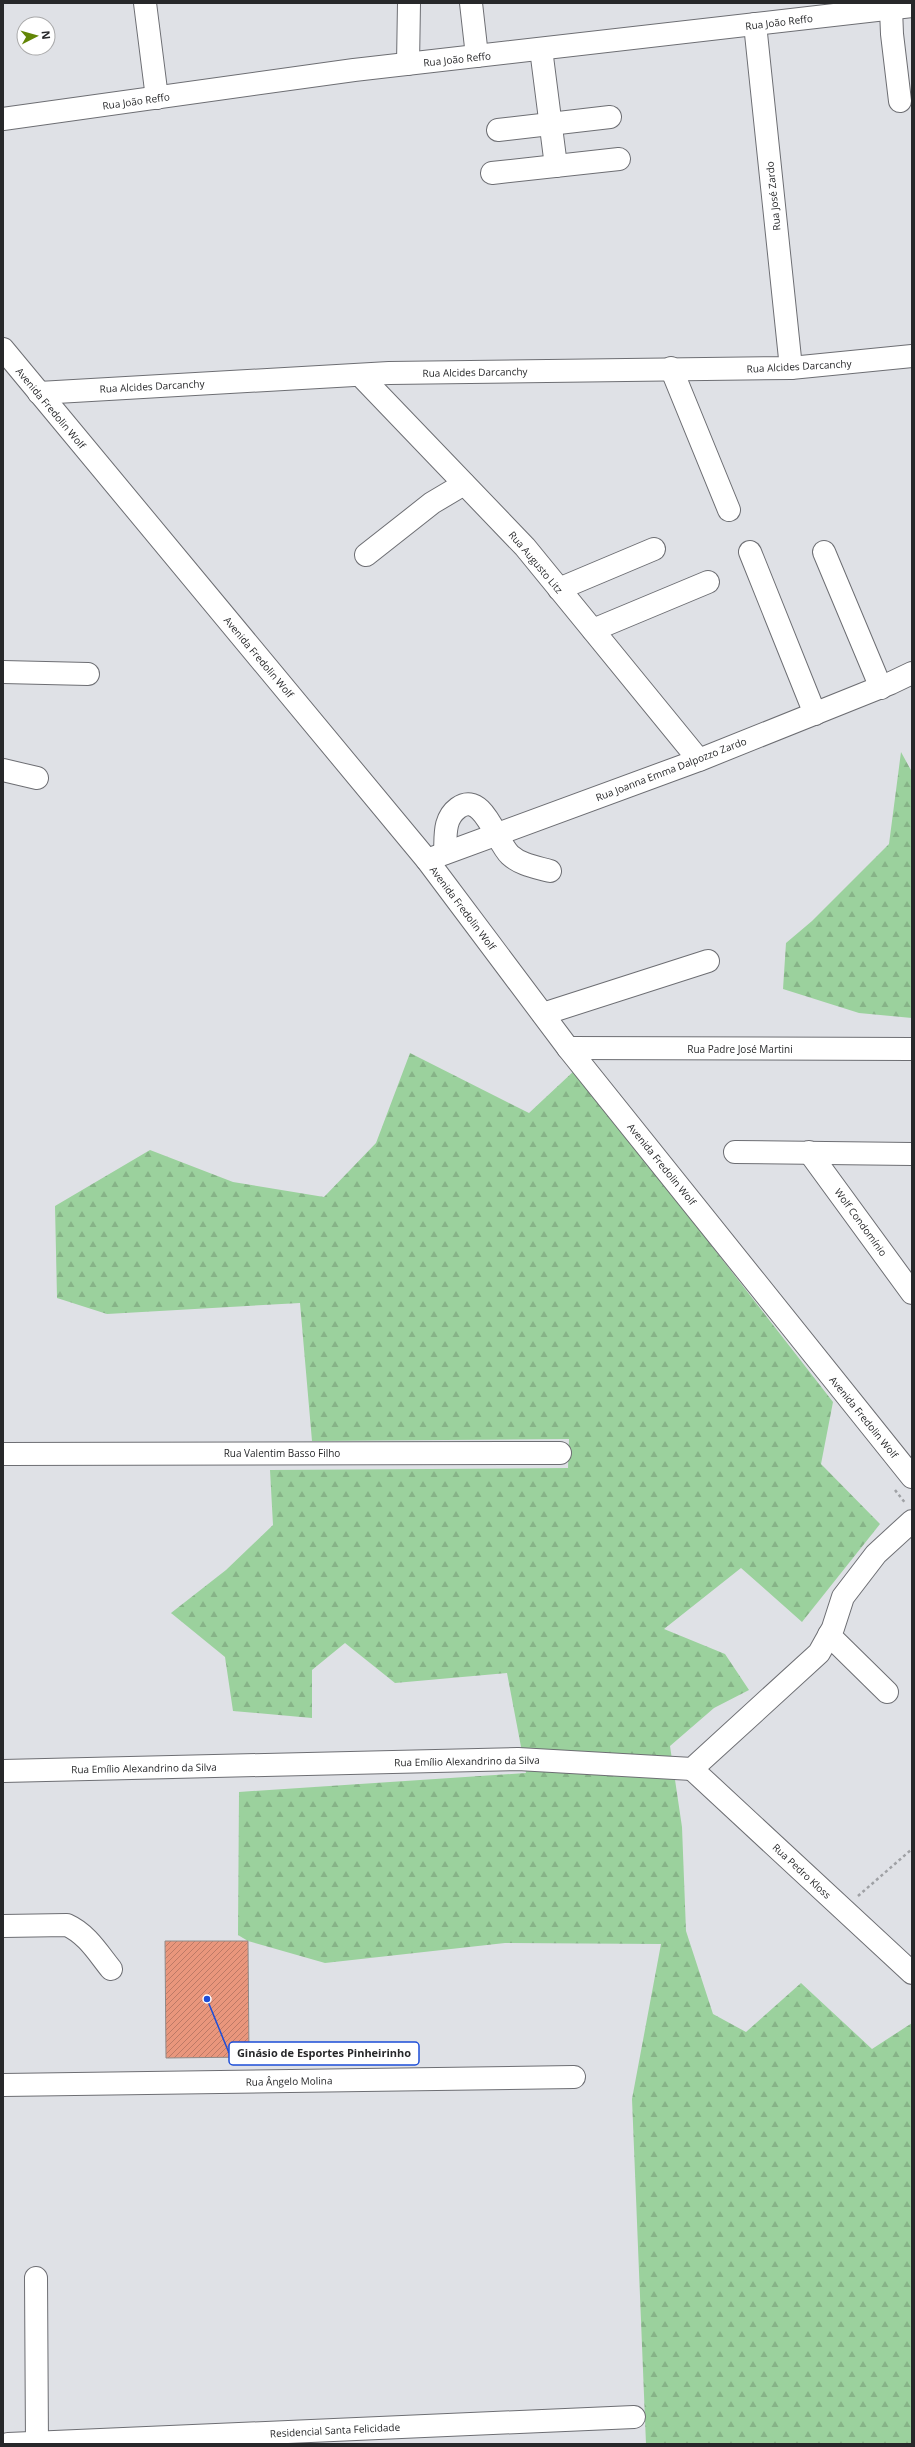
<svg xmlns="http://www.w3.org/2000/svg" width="915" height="2447" font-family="'Open Sans',sans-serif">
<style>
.forest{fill:url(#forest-firs)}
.building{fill:url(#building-hatch);stroke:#908a88}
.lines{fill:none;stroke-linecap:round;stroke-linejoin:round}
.minor-casing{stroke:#6d6e73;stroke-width:24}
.major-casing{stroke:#6d6e73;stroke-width:24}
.path{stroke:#9fa1a5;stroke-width:2.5;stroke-dasharray:3 3;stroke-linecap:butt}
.minor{stroke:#fff;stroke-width:22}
.major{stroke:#fff;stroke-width:22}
.labels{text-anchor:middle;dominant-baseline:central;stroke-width:3;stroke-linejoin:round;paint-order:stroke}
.street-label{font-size:10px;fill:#27282a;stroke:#fff}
.leader{fill:none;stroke:#1d4ed8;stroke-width:1.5}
.callout-dot{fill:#1d4ed8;stroke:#fff;stroke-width:1.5}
.callout{fill:#fff;stroke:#1d4ed8;stroke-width:1.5}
.callout-label{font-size:11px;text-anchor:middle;font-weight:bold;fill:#27282a}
</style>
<defs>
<pattern id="forest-firs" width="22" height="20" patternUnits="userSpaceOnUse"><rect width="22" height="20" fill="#9bd19d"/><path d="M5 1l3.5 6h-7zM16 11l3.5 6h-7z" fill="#86b387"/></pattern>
<pattern id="building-hatch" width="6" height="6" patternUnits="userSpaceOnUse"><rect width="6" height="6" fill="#e9967c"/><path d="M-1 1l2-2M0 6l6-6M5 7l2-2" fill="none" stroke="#bd7a66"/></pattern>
</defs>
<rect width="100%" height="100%" fill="#dfe1e6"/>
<g class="forest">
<path d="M901,752L912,772V1018L859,1013L783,989L786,943L812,921L889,844Z"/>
<path d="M410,1053L529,1113L575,1070L833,1402L821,1464L880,1524L802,1622L741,1568L664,1629L725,1654L749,1690L714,1708L670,1746L682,1827L686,1931L713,2014L746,2032L801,1983L872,2049L912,2023V2444H646L632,2099L661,1944L505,1943L325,1963L248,1941L238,1935L239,1792L526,1773L507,1673L395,1683L345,1643L312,1670V1718L233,1711L225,1657L171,1613L226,1570L273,1525L270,1470L568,1468L569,1439L312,1441L300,1303L107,1314L57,1298L55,1206L150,1150L233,1182L324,1197L376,1143Z"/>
</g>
<path class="building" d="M165,1941H248L249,2057L166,2058Z"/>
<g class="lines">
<g class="minor-casing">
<g id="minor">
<path d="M145,3L157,98"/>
<path d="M471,3L477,56"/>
<path d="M891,9L892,34L900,101"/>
<path d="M755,24L791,368"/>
<path d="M541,49L556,166"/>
<path d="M408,64L409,3"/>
<path d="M3,119L354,70L912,6"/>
<path d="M498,130L610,117"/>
<path d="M492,173L619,159"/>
<path d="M671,368L729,510"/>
<path d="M360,375L525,547L699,760"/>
<path d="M39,393L389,373L791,368L912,356"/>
<path d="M750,552L815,714"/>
<path d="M824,552L881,688"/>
<path d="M366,555L432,503L464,484"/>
<path d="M559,589L654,549"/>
<path d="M593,630L708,582"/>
<path d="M3,672L88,674"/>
<path d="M3,770L37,778"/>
<path d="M445,853C446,837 443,819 458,808C483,790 496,842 510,855C521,865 536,867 550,871"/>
<path d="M427,860L699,760L891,683L912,673"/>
<path d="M543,1014L708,961"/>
<path d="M568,1048L912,1049"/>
<path d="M735,1152L912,1154"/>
<path d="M809,1152L912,1293"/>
<path d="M3,1454L560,1453"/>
<path d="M829,1635L887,1692"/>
<path d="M692,1769L912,1973"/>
<path d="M3,1771L518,1759L692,1769L819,1653L833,1628L843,1597L876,1554L912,1521"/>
<path d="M3,1926L67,1925C87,1934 98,1953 111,1969"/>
<path d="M3,2085L574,2077"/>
<path d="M36,2278L37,2444"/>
<path d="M8,2444L634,2417"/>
</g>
</g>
<g class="major-casing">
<path id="major" d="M3,349L427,860L568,1048L912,1477"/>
</g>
<g class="path">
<path d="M895,1490L906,1504"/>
<path d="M858,1896L912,1849"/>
</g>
<use href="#minor" class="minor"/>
<use href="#major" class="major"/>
</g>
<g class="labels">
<g class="street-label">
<text transform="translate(779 22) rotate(-7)">Rua João Reffo</text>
<text transform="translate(457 59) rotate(-6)">Rua João Reffo</text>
<text transform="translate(136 101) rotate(-8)">Rua João Reffo</text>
<text transform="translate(773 196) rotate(-96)">Rua José Zardo</text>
<text transform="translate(799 366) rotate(-3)">Rua Alcides Darcanchy</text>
<text transform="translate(475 372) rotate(-1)">Rua Alcides Darcanchy</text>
<text transform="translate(152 386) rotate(-3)">Rua Alcides Darcanchy</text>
<text transform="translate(51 408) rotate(50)">Avenida Fredolin Wolf</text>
<text transform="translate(536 562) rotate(50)">Rua Augusto Litz</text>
<text transform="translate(259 657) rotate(50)">Avenida Fredolin Wolf</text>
<text transform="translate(671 769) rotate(-21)">Rua Joanna Emma Dalpozzo Zardo</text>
<text transform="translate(463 908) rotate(53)">Avenida Fredolin Wolf</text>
<text x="740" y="1049">Rua Padre José Martini</text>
<text transform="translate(662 1164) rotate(51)">Avenida Fredolin Wolf</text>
<text transform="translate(861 1222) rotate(54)">Wolf Condomínio</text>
<text transform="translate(864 1417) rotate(51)">Avenida Fredolin Wolf</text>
<text x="282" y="1453">Rua Valentim Basso Filho</text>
<text transform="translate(467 1761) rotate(-1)">Rua Emílio Alexandrino da Silva</text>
<text transform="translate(144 1768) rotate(-1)">Rua Emílio Alexandrino da Silva</text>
<text transform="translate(802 1871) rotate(43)">Rua Pedro Kloss</text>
<text transform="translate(289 2081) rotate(-1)">Rua Ângelo Molina</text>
<text transform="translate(335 2430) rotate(-3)">Residencial Santa Felicidade</text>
</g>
</g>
<path class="leader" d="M207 1999L229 2053"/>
<circle class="callout-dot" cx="207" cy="1999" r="4"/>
<rect class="callout" x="229" y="2042" width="190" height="23" rx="4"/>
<g class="callout-label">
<text x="324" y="2057">Ginásio de Esportes Pinheirinho</text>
</g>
<rect width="915" height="2447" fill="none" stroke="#27282a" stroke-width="8"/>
<g transform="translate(36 36) rotate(84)"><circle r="19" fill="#ffffff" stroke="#a9a9aa"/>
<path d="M0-3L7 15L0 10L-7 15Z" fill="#628606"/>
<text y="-6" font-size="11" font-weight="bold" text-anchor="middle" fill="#27282a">N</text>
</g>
</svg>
